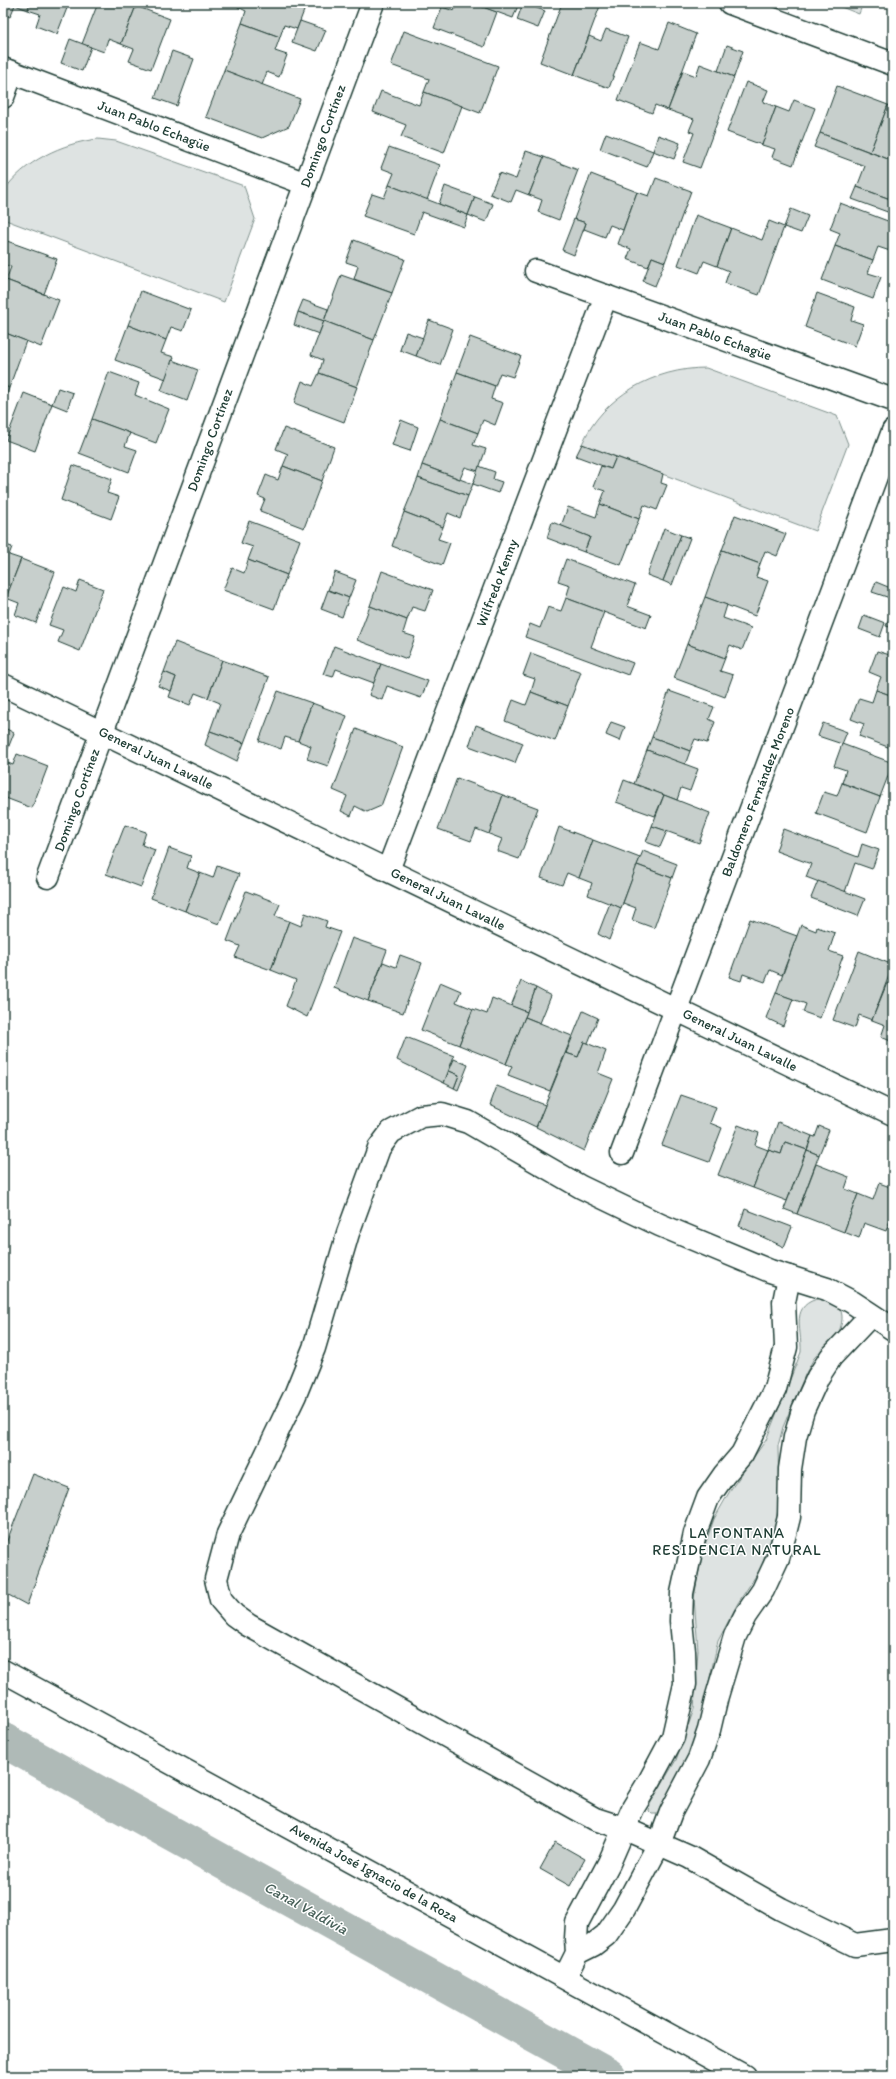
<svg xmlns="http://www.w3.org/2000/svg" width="896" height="2079" font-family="Itim,sans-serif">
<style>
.green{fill:#dee3e2;stroke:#7e908b}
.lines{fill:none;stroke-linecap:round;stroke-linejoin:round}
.canal{stroke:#afbab7;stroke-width:35}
.building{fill:#c7cfcc;stroke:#1f3d34}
.minor-casing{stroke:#1f3d34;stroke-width:25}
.major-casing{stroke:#1f3d34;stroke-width:25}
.minor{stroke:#fff;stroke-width:22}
.major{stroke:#fff;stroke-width:22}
.labels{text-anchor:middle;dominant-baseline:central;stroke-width:3;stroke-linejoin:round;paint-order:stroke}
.street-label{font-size:14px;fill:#1f3d34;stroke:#fff}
.neighbourhood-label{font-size:15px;letter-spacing:1px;fill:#1f3d34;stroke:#fff}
.water-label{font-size:15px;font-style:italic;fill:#4a625b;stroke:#fff}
</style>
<rect width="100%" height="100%" fill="#fff"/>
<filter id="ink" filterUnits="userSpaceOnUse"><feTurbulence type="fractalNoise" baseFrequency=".025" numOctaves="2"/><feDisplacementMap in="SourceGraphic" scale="8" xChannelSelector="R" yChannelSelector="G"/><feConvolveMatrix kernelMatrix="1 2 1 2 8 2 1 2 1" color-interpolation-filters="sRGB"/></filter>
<g filter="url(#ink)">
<g class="green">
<path d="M831,3H863L859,14Z"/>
<path d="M98,139L116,141L244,186L255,219L224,302L3,219V192C24,161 62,143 98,139Z"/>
<path d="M706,368L837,416L848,444L815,531L582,444C603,396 655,368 706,368Z"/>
<path d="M821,1298L839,1307C844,1315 842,1323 839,1332L814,1358L805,1375L783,1427L778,1446L779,1503L775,1527L761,1568L738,1603L718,1641L697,1736L663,1807L657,1814H652L649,1811L650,1804L676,1760L694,1709L698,1650L694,1598L702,1553L714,1519L731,1489L766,1440L801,1352C802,1327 789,1305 821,1298Z"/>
</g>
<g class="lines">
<path class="canal" d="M3,1740L609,2076"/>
</g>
<g class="building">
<path d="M3,3H30L28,10L15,5L10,17L3,14Z"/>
<path d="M30,3H69L57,34L36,26L40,14L28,10Z"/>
<path d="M98,3H128L136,6L121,44L108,39L104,52L82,44Z"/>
<path d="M230,3H293L305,8L297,29L284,25L280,37L242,23L246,11Z"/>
<path d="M457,3H472L497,12L484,47L434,28L442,7L454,11Z"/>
<path d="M472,3H519L513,18Z"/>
<path d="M523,3L545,11L538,28L517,20Z"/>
<path d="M562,3H593L600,6L574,75L540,62Z"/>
<path d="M136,6L170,19L151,69L129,61L134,49L121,44Z"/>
<path d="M300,21L326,30L317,51L292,42Z"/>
<path d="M242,23L280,37L275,51L287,55L279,77L267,72L262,85L224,70Z"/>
<path d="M669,23L696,34L668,110L655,105L652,113L618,100L640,42L659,49Z"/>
<path d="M606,29L628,37L609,88L574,75L589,36L601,41Z"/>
<path d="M404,31L498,66L480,113L424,92L429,79L391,65Z"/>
<path d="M70,39L91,47L82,71L61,63Z"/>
<path d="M727,45L743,51L734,77L718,71Z"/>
<path d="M172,51L194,59L177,106L155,98Z"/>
<path d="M700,64L734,77L700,168L683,162L694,133L689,131L694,119L668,110L683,71L696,76Z"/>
<path d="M224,70L300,99L289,126L262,138L206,117Z"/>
<path d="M746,82L768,90L763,102L776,107L762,145L727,132Z"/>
<path d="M837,86L888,105L870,152L820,133Z"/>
<path d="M381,91L419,105L424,92L462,106L444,153L401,137L406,125L373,112Z"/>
<path d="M794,100L815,108L793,165L772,157L775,149L762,145L776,107L789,112Z"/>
<path d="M888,105L893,107V161L870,152Z"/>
<path d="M606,133L653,151L647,167L600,149Z"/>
<path d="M820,133L893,161V200L857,187L865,166L814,147Z"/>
<path d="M658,135L680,143L674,159L653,151Z"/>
<path d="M389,147L440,165L427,200L389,185L394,173L381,168Z"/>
<path d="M526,151L544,157L529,195L516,190L511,202L490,194L499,173L516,179Z"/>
<path d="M544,157L578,170L559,220L538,212L542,200L529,195Z"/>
<path d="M591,174L637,192L623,230L610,225L605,237L584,229L586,223L574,219Z"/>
<path d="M656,178L691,191L665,262L652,257L648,267L627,259L631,249L618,244L637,192L649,196Z"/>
<path d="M389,185L468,215L464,227L422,212L414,234L363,216L372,194L384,198Z"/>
<path d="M445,186L475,197L468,215L439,204Z"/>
<path d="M857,187L893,200V214L852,199Z"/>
<path d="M475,197L493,204L486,222L468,215Z"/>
<path d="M840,203L893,223V244L890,251L878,247L873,260L835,246L840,233L830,229Z"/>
<path d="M791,209L808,216L801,233L784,227Z"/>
<path d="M696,215L731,228L717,266L704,261L699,273L678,265Z"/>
<path d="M574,219L586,223L574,255L562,250Z"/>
<path d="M769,221L784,227L759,295L725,283L729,271L717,266L731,228L762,240Z"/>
<path d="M354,240L405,259L392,293L354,279L358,266L346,262Z"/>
<path d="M7,241L57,259L44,294L6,280L11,267L3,264V250Z"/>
<path d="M835,246L873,260L868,273L881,277L873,299L822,280Z"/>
<path d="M652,257L665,262L655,286L643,281Z"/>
<path d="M341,275L392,293L374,340L324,321Z"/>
<path d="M6,280L59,300L41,347L3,332V288Z"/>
<path d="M141,291L191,310L183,331L171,327L166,340L128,325Z"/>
<path d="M817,293L855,307L851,320L863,324L855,346L805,327Z"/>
<path d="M303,300L328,309L324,321L298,312Z"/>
<path d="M298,312L324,321L319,334L294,325Z"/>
<path d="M429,320L453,329L440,365L416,356Z"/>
<path d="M324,321L374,340L357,387L319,373L323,360L311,355Z"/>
<path d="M128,325L166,340L161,353L174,357L166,379L115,360Z"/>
<path d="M3,332L26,341L9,388L3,385Z"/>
<path d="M406,332L423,338L416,356L400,350Z"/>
<path d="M470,337L521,356L513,377L500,373L495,386L457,372Z"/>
<path d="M172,360L198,370L187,401L161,391Z"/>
<path d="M109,372L139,383L135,395L169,409L156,443L92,419Z"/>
<path d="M457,372L495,386L491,399L503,403L495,425L483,420L478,433L440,419Z"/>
<path d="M319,373L357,387L344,422L294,403L302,381L313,386Z"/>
<path d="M3,385L9,388L3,404Z"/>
<path d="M58,388L73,393L67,410L52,404Z"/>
<path d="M24,393L52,404L35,451L6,440Z"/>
<path d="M92,419L130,433L125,446L137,450L129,472L79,453Z"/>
<path d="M440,419L478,433L473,445L486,449L478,471L465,467L460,479L422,465Z"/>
<path d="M401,420L418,427L410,451L392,445Z"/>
<path d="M284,428L334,447L322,481L283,466L288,454L276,449Z"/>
<path d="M582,444L616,457L611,469L576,456Z"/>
<path d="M616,457L663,474L661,483L667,485L657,510L644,505L639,519L600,504L605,491L593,487L601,466L611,469Z"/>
<path d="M73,465L112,479L107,493L119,497L111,519L61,500Z"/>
<path d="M422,465L473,484L468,496L418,478Z"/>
<path d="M283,466L322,481L304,528L260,511L265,499L258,496L266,475L278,480Z"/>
<path d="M479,466L495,472L493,479L502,482L498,493L473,484Z"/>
<path d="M418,478L468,496L460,518L448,513L443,527L404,512Z"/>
<path d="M600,504L639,519L621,565L584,552L590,537L561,526L568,507L596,517Z"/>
<path d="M404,512L443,527L438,539L450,543L442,565L392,546Z"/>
<path d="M735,515L786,534L777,556L765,551L760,564L722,550Z"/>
<path d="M249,521L300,540L287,575L248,560L253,547L241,543Z"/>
<path d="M552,522L590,537L584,552L547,538Z"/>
<path d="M664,528L681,535L663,581L647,575Z"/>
<path d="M681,535L690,538L672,585L663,581Z"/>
<path d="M3,544L12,547L9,555L21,559L6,598L3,597Z"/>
<path d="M722,550L760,564L756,577L768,581L755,616L705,597Z"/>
<path d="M21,559L55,572L36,623L15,615L19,603L6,598Z"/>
<path d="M566,559L635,585L627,606L651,615L646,628L566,598L570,585L558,581Z"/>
<path d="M248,560L287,575L274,609L223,590L232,568L244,573Z"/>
<path d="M382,571L433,590L425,611L412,607L407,620L370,606Z"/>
<path d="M335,572L356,580L349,598L328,590Z"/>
<path d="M80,580L103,589L80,651L58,642L63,630L49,625L64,587L76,592Z"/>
<path d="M876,582L893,589V599L872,592Z"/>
<path d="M328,590L349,598L342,617L321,609Z"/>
<path d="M705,597L727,605L723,618L751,628L742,650L730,645L725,658L687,644Z"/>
<path d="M566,598L604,612L591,647L633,663L628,675L525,637L530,624L540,628L548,607L561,611Z"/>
<path d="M370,606L407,620L403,633L415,637L407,659L357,640Z"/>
<path d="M893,608V628L886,626Z"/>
<path d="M864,615L885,623L880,637L859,629Z"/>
<path d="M175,642L222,660L208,698L195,693L190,705L169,697L176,677L164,672Z"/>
<path d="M687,644L725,658L720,671L733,675L725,697L674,678Z"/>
<path d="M334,646L381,664L374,683L336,669L333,677L323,674Z"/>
<path d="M877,651L893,656V696L876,690L881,677L869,672Z"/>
<path d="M531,653L581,672L568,706L531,692L535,679L523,675Z"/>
<path d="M222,660L269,677L244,743L210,731L220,703L208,698Z"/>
<path d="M381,664L428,681L421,698L387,686L382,700L369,695Z"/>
<path d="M164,672L176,677L171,691L158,686Z"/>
<path d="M876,690L893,696V749L859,736L864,724L851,719L859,698L872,702Z"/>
<path d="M278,691L312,703L298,741L285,737L281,749L259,741Z"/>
<path d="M669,691L714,707L709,719L715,722L707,743L695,739L690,751L652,737Z"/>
<path d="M531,692L568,706L555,741L505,721L513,700L526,705Z"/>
<path d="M312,703L347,716L328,766L307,759L311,746L298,741Z"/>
<path d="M611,722L625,727L620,741L606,735Z"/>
<path d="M823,723L847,732L842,744L818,736Z"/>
<path d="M476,725L523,743L515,763L469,746Z"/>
<path d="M3,727L14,733L3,761Z"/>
<path d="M356,729L403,747L381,806L367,812L355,806L351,816L341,811L347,796L333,790Z"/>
<path d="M210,731L244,743L237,761L205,745Z"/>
<path d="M652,737L690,751L685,765L647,750Z"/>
<path d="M842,744L893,763L880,797L842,783L846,770L834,766Z"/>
<path d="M647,750L698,769L690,791L681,788L677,800L634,784Z"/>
<path d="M17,754L48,766L32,808L3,797V761L13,765Z"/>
<path d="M457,778L503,795L489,834L476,829L471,841L438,829Z"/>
<path d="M624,780L664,795L655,816L616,802Z"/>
<path d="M842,783L880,797L867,832L816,813L824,792L837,796Z"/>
<path d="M503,795L538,808L519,859L497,851L502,839L489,834Z"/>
<path d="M664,795L710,813L699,843L652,826Z"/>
<path d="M125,825L146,832L142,845L155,850L141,887L106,874Z"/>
<path d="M652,826L667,831L660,847L646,842Z"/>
<path d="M559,827L593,840L579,878L567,873L562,885L541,878Z"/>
<path d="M783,829L858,857L862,844L879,850L872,869L855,863L845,892L806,877L811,864L776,851Z"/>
<path d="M593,840L640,858L621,908L588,895L592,883L579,878Z"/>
<path d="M169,848L191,856L187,868L200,873L185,911L151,898Z"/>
<path d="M643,851L677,864L672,878L637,865Z"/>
<path d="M637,865L672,878L654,928L632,920L636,908L623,903Z"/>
<path d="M217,866L239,874L219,924L185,911L200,873L213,878Z"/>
<path d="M818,881L865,899L858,916L811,898Z"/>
<path d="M246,891L280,904L275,916L289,921L271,970L235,957L240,946L227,941Z"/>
<path d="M610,903L621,908L609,940L598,934Z"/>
<path d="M305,913L327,921L325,927L340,932L307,1017L286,1006L296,980L271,970L289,921L301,926Z"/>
<path d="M750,919L797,936L782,975L770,970L765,982L743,974L741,981L729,977Z"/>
<path d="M801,925L816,931L817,927L835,933L829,951L843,956L820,1018L803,1012L806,1004L776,993Z"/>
<path d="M352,938L387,950L368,1001L334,988Z"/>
<path d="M859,951L893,965L872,1020L859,1015L855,1028L833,1020Z"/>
<path d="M400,955L422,963L403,1013L368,1001L383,962L396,967Z"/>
<path d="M521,981L536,988L527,1012L511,1006Z"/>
<path d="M440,982L461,991L456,1002L473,1009L459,1045L421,1030Z"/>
<path d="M887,983L893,985V1042L881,1037L885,1025L872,1020Z"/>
<path d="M536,988L551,996L540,1023L525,1017Z"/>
<path d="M776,993L793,999L783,1026L766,1018Z"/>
<path d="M492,998L527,1012L506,1064L459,1045L473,1009L487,1014Z"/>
<path d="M583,1011L598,1018L588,1043L584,1042L578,1057L566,1053Z"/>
<path d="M525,1017L572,1036L550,1091L508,1075L512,1066L506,1064Z"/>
<path d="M406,1037L454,1056L444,1083L397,1060Z"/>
<path d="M584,1042L606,1051L598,1073L613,1079L584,1151L536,1127L566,1053L578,1057Z"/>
<path d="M454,1059L468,1065L458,1090L454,1088L459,1075L449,1071Z"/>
<path d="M449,1071L459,1075L454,1088L444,1083Z"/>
<path d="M497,1086L545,1105L536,1127L490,1105Z"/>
<path d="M681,1095L716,1107L710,1123L722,1128L709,1162L662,1145Z"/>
<path d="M778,1122L812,1136L807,1150L785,1142L781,1154L768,1150Z"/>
<path d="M738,1125L759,1133L755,1145L768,1150L753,1188L718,1175Z"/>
<path d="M819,1126L829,1130L819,1155L807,1150L812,1136L815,1137Z"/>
<path d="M785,1142L807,1150L787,1201L753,1188L768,1150L781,1154Z"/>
<path d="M807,1150L819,1155L797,1214L784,1209Z"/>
<path d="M816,1164L849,1177L845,1189L858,1194L844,1232L797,1214Z"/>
<path d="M879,1183L893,1188V1212L886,1231L864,1223L859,1238L844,1232L858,1194L873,1200Z"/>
<path d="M745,1209L792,1227L784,1247L739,1226Z"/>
<path d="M33,1474L69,1488L27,1605L3,1592V1551Z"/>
<path d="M555,1842L585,1859L570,1886L540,1869Z"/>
</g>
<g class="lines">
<g class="minor-casing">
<g id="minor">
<path d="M730,3L893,64"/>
<path d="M3,69L306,184"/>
<path d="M3,97L12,72"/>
<path d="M536,271L893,400"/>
<path d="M3,685L893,1114"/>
<path d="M388,870L606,296"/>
<path d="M48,877L373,3"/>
<path d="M622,1153L893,431"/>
<path d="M893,1329L852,1302L827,1289L770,1271L660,1225L581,1187L468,1122L442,1114L421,1116L391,1132L379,1148L348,1233L314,1348L295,1395L228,1534L216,1579L221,1600L234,1615L248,1625L595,1819L623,1828L689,1857L781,1909L855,1945L893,1940"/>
<path d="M577,1953L593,1945L606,1935L624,1909L659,1844L671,1812L699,1759L709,1730L717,1696L735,1636L745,1616L763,1590L778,1558L784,1537L789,1517L790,1469L795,1437L803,1410L818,1377L831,1357L870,1316"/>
<path d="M565,1977L577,1953L576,1939L577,1923L609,1863L633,1808L650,1780L673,1737L685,1684L684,1651L681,1621L682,1593L695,1533L708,1498L724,1475L742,1454L775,1389L786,1347L784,1302L789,1277"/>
</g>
</g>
<g class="major-casing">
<path id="major" d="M3,1671L744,2076"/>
</g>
<use href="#minor" class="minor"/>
<use href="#major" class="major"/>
</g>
</g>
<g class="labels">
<g class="street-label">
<text transform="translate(154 126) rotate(21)">Juan Pablo Echagüe</text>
<text transform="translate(323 136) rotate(-70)">Domingo Cortínez</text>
<text transform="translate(715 336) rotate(20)">Juan Pablo Echagüe</text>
<text transform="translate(210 440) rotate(-70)">Domingo Cortínez</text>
<text transform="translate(497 583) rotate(-69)">Wilfredo Kenny</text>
<text transform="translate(156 758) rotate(26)">General Juan Lavalle</text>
<text transform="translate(758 792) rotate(-69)">Baldomero Fernández Moreno</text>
<text transform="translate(77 800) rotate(-70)">Domingo Cortínez</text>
<text transform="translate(448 899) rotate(26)">General Juan Lavalle</text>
<text transform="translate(740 1040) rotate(26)">General Juan Lavalle</text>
<text transform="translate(374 1873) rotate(29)">Avenida José Ignacio de la Roza</text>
</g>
<g class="neighbourhood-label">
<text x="737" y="1533">LA FONTANA<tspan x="737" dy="17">RESIDENCIA NATURAL</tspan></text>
</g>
<g class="water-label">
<text transform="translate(306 1908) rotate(29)">Canal Valdivia</text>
</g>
</g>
<rect width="896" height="2079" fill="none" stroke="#fff" stroke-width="16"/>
<rect x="8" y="8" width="880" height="2063" fill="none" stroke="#1f3d34" stroke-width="1.5" filter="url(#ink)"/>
</svg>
